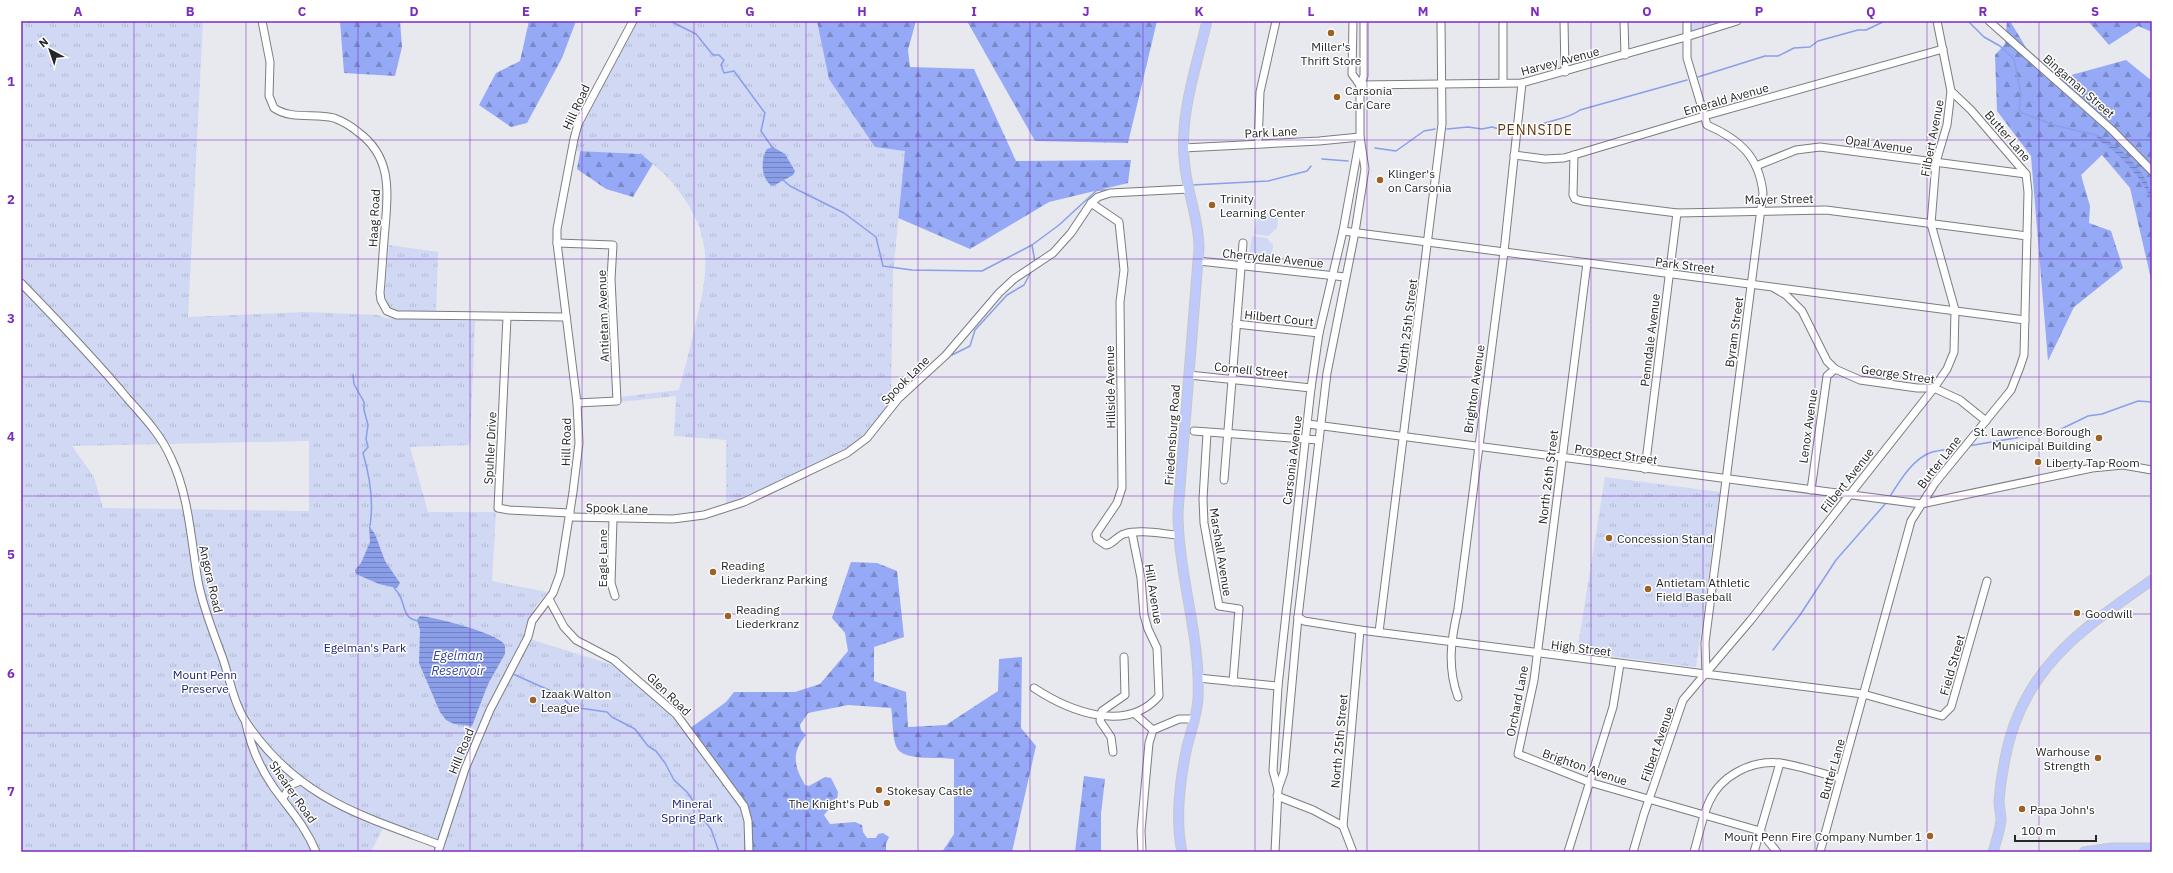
<svg xmlns="http://www.w3.org/2000/svg" width="2173" height="873" font-family="'IBM Plex Sans',sans-serif">
<style>
.green{fill:#d0d8f4}
.forest{fill:url(#forest-firs)}
.park{fill:url(#park-tufts);fill-rule:evenodd}
.water{fill:url(#water-rules)}
.lines{fill:none;stroke-linecap:round;stroke-linejoin:round}
.stream{stroke:#8a9eea;stroke-width:1.5}
.minor-casing{stroke:#7b7d81;stroke-width:9}
.major-casing{stroke:#c6c7c7;stroke-width:11}
.minor{stroke:#fff;stroke-width:7}
.major{stroke:#becafc;stroke-width:9}
.grid{fill:none;stroke:#7b2cbf;stroke-width:1;stroke-opacity:0.55}
.poi-dot{fill:#9d6123;stroke:#fff;stroke-width:1.5}
.labels{text-anchor:middle;dominant-baseline:central;stroke-width:3;stroke-linejoin:round;paint-order:stroke}
.poi-label{font-size:12px;fill:#252628;stroke:#fff;text-anchor:start}
.street-label{font-size:12px;fill:#252628;stroke:#fff}
.park-label{font-size:12px;fill:#1c2076;stroke:#fff}
.water-label{font-size:13px;font-style:italic;fill:#37459d;stroke:#fff}
.quarter-label{font-size:14px;letter-spacing:1px;fill:#5f360a;stroke:#fff}
.neatline{fill:none;stroke:#7b2cbf;stroke-width:1.5}
.grid-label{font-size:13px;text-anchor:middle;font-weight:bold;fill:#7b2cbf}
</style>
<defs>
<pattern id="forest-firs" width="22" height="20" patternUnits="userSpaceOnUse"><rect width="22" height="20" fill="#95a9f6"/><path d="M5 1l3.5 6h-7zM16 11l3.5 6h-7z" fill="#7989c7"/></pattern>
<pattern id="park-tufts" width="24" height="20" patternUnits="userSpaceOnUse"><rect width="24" height="20" fill="#d0d8f4"/><path d="M3 7l-1-3M5 7V3M7 7l1-3M15 17l-1-3M17 17v-4M19 17l1-3" fill="none" stroke="#b2b9d1"/></pattern>
<pattern id="water-rules" width="6" height="5" patternUnits="userSpaceOnUse"><rect width="6" height="5" fill="#8a9eea"/><path d="M0 2.5h6" fill="none" stroke="#7181be"/></pattern>
</defs>
<rect width="100%" height="100%" fill="#e8e9ee"/>
<g class="green">
<path d="M1273,214L1278,219L1277,228L1268,236L1254,234L1258,215Z"/>
<path d="M1252,236L1267,238L1273,245L1272,258L1249,256Z"/>
</g>
<g class="forest">
<path d="M340,21H400L402,47L395,76L344,73Z"/>
<path d="M529,21H576L562,58L527,123L511,127L479,105L496,73L520,61Z"/>
<path d="M761,21H916L908,50L910,67L974,69L1016,161L1131,160L1128,183L1049,202L970,249L896,217L723,254L702,237L695,192L655,160L633,197L606,189L577,169L585,124Z"/>
<path d="M967,21H1157L1128,143L1035,141Z"/>
<path d="M2007,21H2010L2042,74L2064,77L2126,60L2152,81V283L2130,188L2102,155L2081,175L2090,206L2089,223L2111,231L2123,268L2074,307L2048,361L2031,156L1997,111L1995,55L2005,44Z"/>
<path d="M2088,21H2152V32L2138,26L2109,45Z"/>
<path d="M851,562L877,563L897,571L904,637L874,647V681L906,692L908,727L946,725L998,691L999,659L1022,657L1021,728L1036,746L1012,852H942L954,834V759C941,757 903,761 897,748C892,739 893,718 891,708L848,705L808,713L800,725L801,730L806,735C791,753 794,766 805,785L809,786L825,777L831,778L838,792L837,800L824,815L830,824L855,822L862,825L863,832L867,838H876L878,834L883,833L889,837L886,844V852H686L629,773L726,702L734,692H795L820,684L848,651L845,633L832,618Z"/>
<path d="M1084,776L1105,779L1101,814V852H1075Z"/>
</g>
<g class="park">
<path d="M21,21H203L188,317L305,312L378,315L385,318L475,321L470,445L410,447L428,512H496L492,581L547,592L535,607L524,635L530,639L613,665L670,714L739,805L745,818L744,852H443L446,844L386,822L371,852H21ZM309,441V511L103,508L94,477L72,446Z"/>
<path d="M637,21H817L829,79L875,147L905,151L893,274L891,402L881,416L854,445L774,484L726,504V440L674,436L676,396L620,402V397L679,390C685,367 691,345 696,322C709,270 713,235 678,190C668,176 654,165 641,154L576,151L580,129Z"/>
<path d="M1687,21H1737L1686,37Z"/>
<path d="M389,245L438,252L436,313H404L390,308L386,303L385,292Z"/>
<path d="M1605,477L1720,492L1696,667L1577,652Z"/>
</g>
<g class="water">
<path d="M2095,134C2118,143 2152,175 2152,201C2144,182 2126,161 2110,148C2102,141 2100,144 2095,134Z"/>
<path d="M773,147L785,154L795,171L793,175L773,186C761,181 760,159 767,149Z"/>
<path d="M369,526L375,534L385,561L400,583L397,588L379,584L356,574L355,570L361,563L370,542Z"/>
<path d="M420,616C437,618 496,632 505,645V654L488,684L472,726L454,724L446,720L440,712L419,663L420,630L417,620Z"/>
</g>
<g class="lines">
<g class="stream">
<path d="M670,21L696,34L713,55H719L724,60L721,65L724,73L734,71L765,113L761,131L772,147"/>
<path d="M1891,21H1898"/>
<path d="M1968,21L1984,37L2000,46L2014,59L2021,94L2019,109L2022,113L2057,126L2096,135"/>
<path d="M1698,77L1765,56H1778L1794,48L1810,47L1818,41L1858,30H1866L1885,21"/>
<path d="M1523,128L1531,130C1545,119 1566,121 1580,110L1687,80"/>
<path d="M1447,129L1468,127L1482,129L1492,127L1499,129L1504,127L1511,128"/>
<path d="M1375,148L1396,151L1424,131L1435,129"/>
<path d="M1322,159L1348,161"/>
<path d="M783,180L790,186L844,213L876,237L883,266L912,270L982,271L1032,245"/>
<path d="M1192,185L1268,181L1307,171L1311,166"/>
<path d="M1156,187L1184,186"/>
<path d="M1035,262L1032,245L1059,225L1097,190H1110"/>
<path d="M952,355L970,346L975,330L1007,295L1024,285L1032,270"/>
<path d="M353,375L354,384L364,402V410L368,425L366,439L368,447L363,453C370,477 374,501 370,526"/>
<path d="M1968,446L2057,431L2088,416L2102,414L2138,401L2152,402"/>
<path d="M1889,498C1899,482 1913,458 1932,452C1941,450 1951,449 1960,447"/>
<path d="M393,586C395,590 397,591 399,594C406,606 402,618 418,621"/>
<path d="M1773,650L1800,615L1836,560L1886,503"/>
<path d="M513,674L560,695L572,707L607,712L612,717L635,729L648,746L656,751L665,763L674,780L687,792L698,808L702,818L711,829L719,852"/>
</g>
<g class="minor-casing">
<g id="minor">
<path d="M262,21L270,62L269,96L274,108C291,120 315,113 334,118C342,121 351,126 358,132C392,157 388,190 385,229C383,250 382,272 380,293L381,300L387,311L397,315H410L566,317"/>
<path d="M1353,21L1352,74L1360,85"/>
<path d="M1503,21V83"/>
<path d="M1564,21L1565,72"/>
<path d="M1624,21L1625,55"/>
<path d="M1687,21V58L1707,125C1739,139 1759,156 1763,193L1705,643L1706,674"/>
<path d="M1989,21L2112,130L2152,171"/>
<path d="M1360,85L1522,83L1686,37L1737,21"/>
<path d="M1258,144L1260,92L1276,21"/>
<path d="M1183,148L1319,141L1360,137"/>
<path d="M1514,155L1545,159L1564,158L1704,116L1943,49"/>
<path d="M1574,155L1573,195L1575,199L1582,201L1677,213L1826,210L2027,236"/>
<path d="M1756,166L1796,150L1820,147L2026,174"/>
<path d="M1091,203L1119,222L1124,270L1120,302L1122,488L1117,503L1096,534L1097,539L1106,545C1113,544 1117,536 1124,534C1140,529 1162,534 1178,535"/>
<path d="M1343,231L2025,320"/>
<path d="M557,243L613,245L611,279L617,401L577,403"/>
<path d="M1199,261L1345,277"/>
<path d="M1587,263L1534,680L1518,754L1589,782L1760,831L1777,852"/>
<path d="M21,283C57,320 94,358 127,398C144,417 161,435 171,458C189,495 191,541 198,581C203,608 214,634 223,659C230,680 234,704 246,722C297,798 360,815 440,845"/>
<path d="M1774,288L1786,295L1802,311L1827,361L1835,369L1860,380L1917,388H1934L1960,400L1986,421"/>
<path d="M507,317L498,508L509,510L570,513"/>
<path d="M1236,324L1319,333"/>
<path d="M1189,375L1311,388"/>
<path d="M1308,424L1921,504L2092,468L2123,465L2152,470"/>
<path d="M1194,431L1319,440"/>
<path d="M1207,433L1203,499L1204,523L1219,606L1239,609L1233,682"/>
<path d="M1645,469L1677,213"/>
<path d="M1224,480L1243,243"/>
<path d="M1811,490L1827,376L1835,369"/>
<path d="M570,517L673,519L704,515L744,502L847,453L867,438L898,399L946,355L999,293L1014,279L1053,253L1071,233L1091,203L1098,197L1110,193L1189,189"/>
<path d="M613,519L611,583L615,596"/>
<path d="M549,599L564,627L576,640L614,660L676,714L744,806L748,821L749,852"/>
<path d="M1298,617L1304,621L1360,630L1863,694L1942,716L1951,707L1987,581"/>
<path d="M1379,632L1442,124L1441,21"/>
<path d="M1198,678L1278,686"/>
<path d="M1034,688C1069,711 1126,734 1159,696L1157,648L1148,629L1144,615L1141,578L1132,533"/>
<path d="M1458,697C1447,667 1451,639 1458,609L1504,252L1522,83"/>
<path d="M1135,714L1153,730"/>
<path d="M246,724C251,747 260,768 274,788C290,810 306,827 316,852"/>
<path d="M1153,730L1179,719H1194"/>
<path d="M1113,752L1111,737L1100,721L1102,711L1125,695L1124,657"/>
<path d="M1278,789L1273,771L1278,686L1311,388L1319,333L1343,231L1359,143"/>
<path d="M1277,796L1313,810L1343,826"/>
<path d="M283,798L291,785L300,781"/>
<path d="M438,852L465,769L490,710L528,637L532,621L553,593L560,574L573,492L579,443L577,403L557,243V229L574,139L578,124L633,21"/>
<path d="M1142,852L1141,831L1149,743L1153,730"/>
<path d="M1275,852L1278,789L1284,772L1298,617L1327,373L1355,232L1365,169L1360,137V85L1364,76V21"/>
<path d="M1353,852L1343,826L1360,630"/>
<path d="M1568,852L1613,707L1620,664"/>
<path d="M1633,852L1644,814L1683,700L1750,621L1934,388L1947,369L1954,352L1955,310L1931,224L1936,162L1947,125L1951,91"/>
<path d="M1694,852C1699,835 1702,818 1709,802C1721,775 1752,760 1780,763C1800,766 1820,773 1840,778"/>
<path d="M1754,852L1780,763"/>
<path d="M1820,852L1911,521L1935,483L2011,390L2020,367L2024,355L2028,192L2026,174L1971,110L1951,91L1937,21"/>
</g>
</g>
<g class="major-casing">
<g id="major">
<path d="M1182,852C1175,820 1180,778 1187,747C1191,731 1197,715 1198,699C1201,636 1178,575 1178,512L1199,248C1199,220 1188,195 1185,167C1178,118 1196,69 1207,21"/>
<path d="M1993,852C1996,842 2000,830 2001,820C2001,814 1999,807 1999,801C2000,787 2002,773 2005,759C2022,668 2082,629 2152,580"/>
<path d="M2084,852L2112,848H2152"/>
</g>
</g>
<use href="#minor" class="minor"/>
<use href="#major" class="major"/>
</g>
<path class="grid" d="M134,21V852M246,21V852M358,21V852M470,21V852M582,21V852M694,21V852M806,21V852M918,21V852M1030,21V852M1143,21V852M1255,21V852M1367,21V852M1479,21V852M1591,21V852M1703,21V852M1815,21V852M1927,21V852M2039,21V852M21,140H2152M21,259H2152M21,377H2152M21,496H2152M21,614H2152M21,733H2152"/>
<g class="poi-dot">
<circle cx="1331" cy="33" r="4"/>
<circle cx="1337" cy="97" r="4"/>
<circle cx="1380" cy="180" r="4"/>
<circle cx="1212" cy="205" r="4"/>
<circle cx="2099" cy="438" r="4"/>
<circle cx="2038" cy="462" r="4"/>
<circle cx="1609" cy="538" r="4"/>
<circle cx="713" cy="572" r="4"/>
<circle cx="1648" cy="589" r="4"/>
<circle cx="2077" cy="613" r="4"/>
<circle cx="728" cy="616" r="4"/>
<circle cx="533" cy="700" r="4"/>
<circle cx="2098" cy="758" r="4"/>
<circle cx="879" cy="790" r="4"/>
<circle cx="887" cy="803" r="4"/>
<circle cx="2022" cy="809" r="4"/>
<circle cx="1930" cy="836" r="4"/>
</g>
<g class="labels">
<g class="poi-label">
<text x="1331" y="46" text-anchor="middle">Miller's<tspan x="1331" dy="14">Thrift Store</tspan></text>
<text x="1345" y="90">Carsonia<tspan x="1345" dy="14">Car Care</tspan></text>
<text x="1388" y="173">Klinger's<tspan x="1388" dy="14">on Carsonia</tspan></text>
<text x="1220" y="198">Trinity<tspan x="1220" dy="14">Learning Center</tspan></text>
<text x="2091" y="431" text-anchor="end">St. Lawrence Borough<tspan x="2091" dy="14">Municipal Building</tspan></text>
<text x="2046" y="462">Liberty Tap Room</text>
<text x="1617" y="538">Concession Stand</text>
<text x="721" y="565">Reading<tspan x="721" dy="14">Liederkranz Parking</tspan></text>
<text x="1656" y="582">Antietam Athletic<tspan x="1656" dy="14">Field Baseball</tspan></text>
<text x="736" y="609">Reading<tspan x="736" dy="14">Liederkranz</tspan></text>
<text x="2085" y="613">Goodwill</text>
<text x="541" y="693">Izaak Walton<tspan x="541" dy="14">League</tspan></text>
<text x="2090" y="751" text-anchor="end">Warhouse<tspan x="2090" dy="14">Strength</tspan></text>
<text x="887" y="790">Stokesay Castle</text>
<text x="879" y="803" text-anchor="end">The Knight's Pub</text>
<text x="2030" y="809">Papa John's</text>
<text x="1922" y="836" text-anchor="end">Mount Penn Fire Company Number 1</text>
</g>
<g class="street-label">
<text transform="translate(1560 61) rotate(-15)">Harvey Avenue</text>
<text transform="translate(2079 86) rotate(41)">Bingaman Street</text>
<text transform="translate(1726 99) rotate(-16)">Emerald Avenue</text>
<text transform="translate(576 107) rotate(-65)">Hill Road</text>
<text transform="translate(1271 132) rotate(-3)">Park Lane</text>
<text transform="translate(2008 136) rotate(49)">Butter Lane</text>
<text transform="translate(1932 138) rotate(-79)">Filbert Avenue</text>
<text transform="translate(1879 144) rotate(8)">Opal Avenue</text>
<text transform="translate(1779 199) rotate(-1)">Mayer Street</text>
<text transform="translate(374 218) rotate(-87)">Haag Road</text>
<text transform="translate(1273 258) rotate(6)">Cherrydale Avenue</text>
<text transform="translate(1685 265) rotate(7)">Park Street</text>
<text transform="translate(603 316) rotate(-92)">Antietam Avenue</text>
<text transform="translate(1279 318) rotate(6)">Hilbert Court</text>
<text transform="translate(1407 326) rotate(-83)">North 25th Street</text>
<text transform="translate(1734 332) rotate(-82)">Byram Street</text>
<text transform="translate(1650 340) rotate(-83)">Penndale Avenue</text>
<text transform="translate(1251 370) rotate(6)">Cornell Street</text>
<text transform="translate(1898 374) rotate(8)">George Street</text>
<text transform="translate(905 380) rotate(-45)">Spook Lane</text>
<text transform="translate(1110 387) rotate(-91)">Hillside Avenue</text>
<text transform="translate(1474 389) rotate(-82)">Brighton Avenue</text>
<text transform="translate(1808 426) rotate(-82)">Lenox Avenue</text>
<text transform="translate(1172 435) rotate(-86)">Friedensburg Road</text>
<text transform="translate(566 442) rotate(-89)">Hill Road</text>
<text transform="translate(490 448) rotate(-87)">Spuhler Drive</text>
<text transform="translate(1616 454) rotate(8)">Prospect Street</text>
<text transform="translate(1292 460) rotate(-83)">Carsonia Avenue</text>
<text transform="translate(1939 462) rotate(-52)">Butter Lane</text>
<text transform="translate(1548 477) rotate(-83)">North 26th Street</text>
<text transform="translate(1847 480) rotate(-52)">Filbert Avenue</text>
<text transform="translate(617 508) rotate(1)">Spook Lane</text>
<text transform="translate(1221 552) rotate(81)">Marshall Avenue</text>
<text transform="translate(602 558) rotate(-90)">Eagle Lane</text>
<text transform="translate(211 579) rotate(77)">Angora Road</text>
<text transform="translate(1154 594) rotate(81)">Hill Avenue</text>
<text transform="translate(1581 648) rotate(7)">High Street</text>
<text transform="translate(1952 665) rotate(-74)">Field Street</text>
<text transform="translate(669 694) rotate(44)">Glen Road</text>
<text transform="translate(1517 701) rotate(-79)">Orchard Lane</text>
<text transform="translate(1339 741) rotate(-85)">North 25th Street</text>
<text transform="translate(1657 744) rotate(-71)">Filbert Avenue</text>
<text transform="translate(461 751) rotate(-68)">Hill Road</text>
<text transform="translate(1585 767) rotate(19)">Brighton Avenue</text>
<text transform="translate(1832 769) rotate(-74)">Butter Lane</text>
<text transform="translate(293 792) rotate(55)">Shearer Road</text>
</g>
<g class="park-label">
<text x="365" y="647">Egelman's Park</text>
<text x="205" y="674">Mount Penn<tspan x="205" dy="14">Preserve</tspan></text>
<text x="692" y="803">Mineral<tspan x="692" dy="14">Spring Park</tspan></text>
</g>
<g class="water-label">
<text x="458" y="655">Egelman<tspan x="458" dy="15">Reservoir</tspan></text>
</g>
<g class="quarter-label">
<text x="1535" y="130">PENNSIDE</text>
</g>
</g>
<rect width="2173" height="873" fill="none" stroke="#ffffff" stroke-width="44"/>
<g transform="translate(50 50) rotate(320)" stroke="#ffffff" stroke-width="3" paint-order="stroke">
<path d="M0-3L7 15L0 10L-7 15Z" fill="#252628"/>
<text y="-6" font-size="11" font-weight="bold" text-anchor="middle" fill="#252628">N</text>
</g>
<path d="M2015 835v6h81v-6" fill="none" stroke="#252628" stroke-width="2"/>
<text x="2021" y="835" font-size="12" fill="#252628" stroke="#ffffff" stroke-width="3" paint-order="stroke">100 m</text>
<rect x="22" y="22" width="2129" height="829" class="neatline"/>
<g class="grid-label">
<text x="78" y="16">A</text>
<text x="190" y="16">B</text>
<text x="302" y="16">C</text>
<text x="414" y="16">D</text>
<text x="526" y="16">E</text>
<text x="638" y="16">F</text>
<text x="750" y="16">G</text>
<text x="862" y="16">H</text>
<text x="974" y="16">I</text>
<text x="1086" y="16">J</text>
<text x="1199" y="16">K</text>
<text x="1311" y="16">L</text>
<text x="1423" y="16">M</text>
<text x="1535" y="16">N</text>
<text x="1647" y="16">O</text>
<text x="1759" y="16">P</text>
<text x="1871" y="16">Q</text>
<text x="1983" y="16">R</text>
<text x="2095" y="16">S</text>
<text x="11" y="86">1</text>
<text x="11" y="204">2</text>
<text x="11" y="323">3</text>
<text x="11" y="441">4</text>
<text x="11" y="559">5</text>
<text x="11" y="678">6</text>
<text x="11" y="796">7</text>
</g>
</svg>
